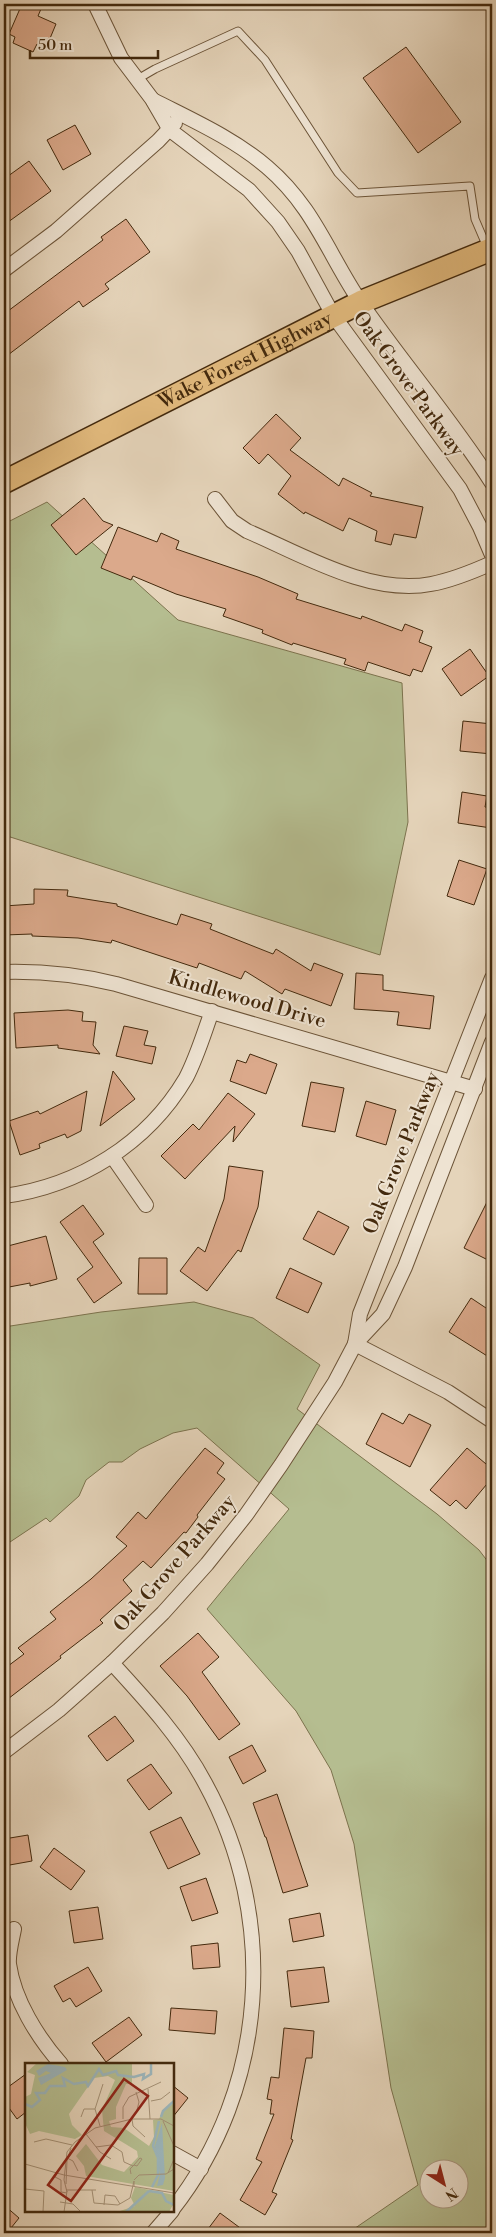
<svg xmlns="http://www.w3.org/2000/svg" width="496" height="2237" font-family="'Libre Bodoni',serif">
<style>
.green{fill:#b5bd90;stroke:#7c734e;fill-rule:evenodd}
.building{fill:#dba98b;stroke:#43290d}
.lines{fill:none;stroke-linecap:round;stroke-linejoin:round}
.service-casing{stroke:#6c5438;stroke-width:9}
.minor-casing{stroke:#6c5438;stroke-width:16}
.trunk-casing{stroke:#43290d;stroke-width:25}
.service{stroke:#eee3d2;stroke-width:7}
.minor{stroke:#eee3d2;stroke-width:14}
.trunk{stroke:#e2ba7d;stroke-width:22}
.labels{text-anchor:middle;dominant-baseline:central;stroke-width:4;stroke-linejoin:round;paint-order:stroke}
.street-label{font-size:20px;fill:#43290d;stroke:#eee3d2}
.inset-river{fill:none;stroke:#9bb5bb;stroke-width:2.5}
.inset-road{fill:none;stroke:#a49075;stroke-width:1}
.view{fill:#8f2418;fill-opacity:0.15;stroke:#8f2418;stroke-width:2.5}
.inset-edge{fill:none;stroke:#43290d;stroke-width:2.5}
</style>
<rect width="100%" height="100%" fill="#e5d4ba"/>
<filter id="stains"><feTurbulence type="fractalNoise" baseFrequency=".004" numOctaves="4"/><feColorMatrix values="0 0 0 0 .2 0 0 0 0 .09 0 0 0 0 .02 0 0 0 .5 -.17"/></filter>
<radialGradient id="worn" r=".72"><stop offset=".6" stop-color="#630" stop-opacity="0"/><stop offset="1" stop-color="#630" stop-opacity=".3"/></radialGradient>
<g class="green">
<path d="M47,502L178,620L402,683L408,822L380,955L4,835V524Z"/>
<path d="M194,1302L253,1318L320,1365L297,1409L437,1514L479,1550L492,1567V2233H348L418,2185L391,2088L354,1844L331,1770L296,1711L207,1609L289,1509L197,1428L173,1433L140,1449L122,1462H109L86,1480L79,1496L50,1522L46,1518L4,1546V1327L101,1312ZM428,2170H458V2200H428Z"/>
</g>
<g class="building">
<path d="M22,4H43L38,16L56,24L46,48L37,44L33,52L13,43L15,37L9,34Z"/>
<path d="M406,47L461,122L418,153L363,78Z"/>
<path d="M75,125L91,154L63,170L47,140Z"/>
<path d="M29,161L51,191L4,225V179Z"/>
<path d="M126,219L150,252L105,284L109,289L83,307L79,301L4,358V314L103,240L101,237Z"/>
<path d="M276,414L301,438L290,450L339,486L343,478L372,493L370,496L423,507L416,538L394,534L391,545L375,541L377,531L349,518L343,531L305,512L304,514L278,494L291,476L268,454L259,464L243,448Z"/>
<path d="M84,498L103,521L113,525L76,555L51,525Z"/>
<path d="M118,527L157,542L161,533L179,541L176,549L258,577L298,594L296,599L361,619L362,616L402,631L405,624L423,631L419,642L432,647L422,672L413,669L410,676L368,662L365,671L344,664L346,659L293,643L292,645L262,633L263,630L223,616L226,609L176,594L133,576L131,580L101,568Z"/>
<path d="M470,649L489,676L461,696L442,669Z"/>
<path d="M463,721L492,724V754L460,751Z"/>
<path d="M462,792L487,796L485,807L492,808L491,828L458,823Z"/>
<path d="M459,860L487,869L474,905L447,896Z"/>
<path d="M34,889L68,890L67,896L117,904V906L177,925L181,914L212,924L210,929L273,954L276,949L311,971L314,963L343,974L331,1006L285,989L282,994L245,971L241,979L199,963L197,968L112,940L111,943L78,938L32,936V934L4,935V906L34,904Z"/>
<path d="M356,973L383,975V990L434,996L430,1029L397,1025L399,1012L354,1009Z"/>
<path d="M68,1010L83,1012L82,1021L96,1022L93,1045L100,1054L58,1048V1045L16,1048L14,1013Z"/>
<path d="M124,1026L148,1031L144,1045L156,1047L152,1064L116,1056Z"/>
<path d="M250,1054L277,1064L266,1094L230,1081L237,1060L246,1063Z"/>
<path d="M113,1071L135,1099L100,1126Z"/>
<path d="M311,1082L344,1088L335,1132L302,1126Z"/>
<path d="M87,1091L81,1131L67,1138L65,1134L39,1144L40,1148L20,1155L9,1121L38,1111L40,1114Z"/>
<path d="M228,1093L255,1114L233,1142L235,1126L185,1179L161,1156L193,1124L199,1130Z"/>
<path d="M366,1101L396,1110L386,1145L356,1136Z"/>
<path d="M229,1166L263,1171L258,1207L241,1252L238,1250L207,1291L180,1271L198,1247L205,1252L224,1199Z"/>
<path d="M492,1192V1262L464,1248Z"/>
<path d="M83,1205L104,1234L93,1242L122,1283L94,1303L77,1279L93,1267L60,1222Z"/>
<path d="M318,1211L349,1227L334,1255L303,1239Z"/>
<path d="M46,1236L57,1279L30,1286V1283L4,1288V1247Z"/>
<path d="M139,1258H167V1294H138Z"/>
<path d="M290,1268L322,1283L308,1313L276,1298Z"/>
<path d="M471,1298L492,1312V1359L449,1332Z"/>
<path d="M382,1413L403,1424L409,1414L431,1425L410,1467L366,1444Z"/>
<path d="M205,1448L224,1463L217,1473L225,1479L197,1515L198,1517L186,1533L184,1532L151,1568L143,1561L123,1580L132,1591L100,1620L103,1623L60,1656L61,1658L4,1702V1669L24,1654L18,1648L56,1619L50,1612L91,1579L127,1546L116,1537L138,1512L146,1519Z"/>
<path d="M467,1448L492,1469V1478L466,1509L456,1500L450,1506L430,1490Z"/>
<path d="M198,1633L219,1657L202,1672L240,1724L219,1740L187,1696L160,1666Z"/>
<path d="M115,1716L134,1741L107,1761L88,1736Z"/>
<path d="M252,1745L266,1771L243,1784L229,1757Z"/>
<path d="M151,1764L172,1793L149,1810L127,1780Z"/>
<path d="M277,1794L308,1886L283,1893L266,1837H265L253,1803Z"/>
<path d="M181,1817L200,1854L168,1869L150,1832Z"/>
<path d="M28,1835L32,1861L4,1866V1839Z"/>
<path d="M54,1848L85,1871L71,1890L40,1867Z"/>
<path d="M206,1878L218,1913L192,1921L180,1887Z"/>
<path d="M98,1907L103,1939L74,1943L69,1911Z"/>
<path d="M320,1913L324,1936L293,1942L289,1919Z"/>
<path d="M218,1943L220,1967L193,1969L191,1946Z"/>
<path d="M88,1967L102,1991L76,2007L70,1998L63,2002L54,1986Z"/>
<path d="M324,1967L329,2002L291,2007L287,1971Z"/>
<path d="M171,2008L217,2011L215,2034L169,2030Z"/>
<path d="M129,2017L142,2035L106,2062L92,2043Z"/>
<path d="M284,2028L314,2031L312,2058H306L291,2139L293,2140L272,2192L277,2194L265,2215L240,2200L262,2162L256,2159L274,2114H270L272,2100L267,2099L271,2077L279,2078Z"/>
<path d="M26,2074V2112L17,2119L4,2101V2090Z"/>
<path d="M172,2085L188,2098L172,2118Z"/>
<path d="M4,2205L19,2218L7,2233H4Z"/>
<path d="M220,2213L247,2233H205Z"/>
</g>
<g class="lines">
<g class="service-casing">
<path id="service" d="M136,80L155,69L238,31L265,60L338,173L357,193L470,186L475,219L487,247"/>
</g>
<g class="minor-casing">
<g id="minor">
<path d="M95,4L121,58L152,99L170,130L249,190L278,222L298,251L333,315L460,489L480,527L492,555"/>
<path d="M153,100C192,120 233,138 267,167C314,207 328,254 361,303C403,364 452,420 492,483"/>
<path d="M4,270L56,231L158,141L175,123"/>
<path d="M215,499L232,521L247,531C301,554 370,596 431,584C453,580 472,572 492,563"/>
<path d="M4,972C42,971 79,975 116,984L475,1089"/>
<path d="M112,1156L146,1205"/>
<path d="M4,1196C79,1186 147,1144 186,1078C197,1057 204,1033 212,1011"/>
<path d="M355,1344L360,1314L492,978"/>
<path d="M355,1344L448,1392L492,1421"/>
<path d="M112,1663C146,1700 181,1738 205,1783C279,1918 268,2088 172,2210"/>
<path d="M4,1752L59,1710L112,1663L163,1613L207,1564L246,1515L281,1465L335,1382L355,1344L383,1314L405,1267L492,1042"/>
<path d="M14,1929C12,1940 8,1954 9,1964C14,2000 38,2038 61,2064"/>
<path d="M172,2153L201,2169"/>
<path d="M153,2233L172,2211"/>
</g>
</g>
<g class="trunk-casing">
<g id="trunk">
<path id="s1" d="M4,482L361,302L492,249"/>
</g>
</g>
<use href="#service" class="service"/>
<use href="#minor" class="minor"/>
<use href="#trunk" class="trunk"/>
</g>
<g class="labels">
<g class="street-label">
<text stroke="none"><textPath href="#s1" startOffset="270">Wake Forest Highway</textPath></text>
<text transform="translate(408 384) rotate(54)">Oak Grove Parkway</text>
<text transform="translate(247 1000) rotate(16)">Kindlewood Drive</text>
<text transform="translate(402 1153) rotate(-68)">Oak Grove Parkway</text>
<text transform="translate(175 1564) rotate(-49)">Oak Grove Parkway</text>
</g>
</g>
<g transform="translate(25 2063)">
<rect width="149" height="149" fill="#e5d4ba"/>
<path d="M12,0H107V21H101L91,44V56L84,58L86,64L99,65L124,83L129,74L128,57L134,56L138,48L149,40V128L61,113L59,103L51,93L61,81L77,102L99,109L113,94L112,88L79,68L77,47L90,17L83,13L69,15L44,51L47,62L57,72L50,76L14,68L5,71L0,60V34L6,31L10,12L2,9ZM110,124L149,132V140L144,149H92L110,143L106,135Z" fill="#b5bd90"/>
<path d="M23,1L40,4L42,7L16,22L13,15L26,10L21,8L14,13L11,8ZM137,60L140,115L138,122L132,123L135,111L130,83Z" fill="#9bb5bb"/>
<path class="inset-river" d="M0,41L7,44L15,37L11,30H20L25,23H40L38,15L49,21L61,19L63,23L74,6L78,12L91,8L93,12L109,14L119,11L118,16L126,11V0M136,54L138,48L149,38M127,124L133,112V95L128,83L134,58M124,128L137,130L141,138L149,142M101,149L124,128"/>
<path class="inset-road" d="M123,26L125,56M111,29L114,39L112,47M126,38L136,36L145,29M56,54L59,46H70M98,56V44L104,34L136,19M107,56L108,63L120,74M138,58L149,83M75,63L70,46L78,21M61,71L75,89L86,96M9,79L21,76L47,82M71,84L86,82L97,89L99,99L108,103M42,95L48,98L53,108M0,101L39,112L149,130M32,110L30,114L36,117V129L42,130M143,110L149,96M106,111L105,106L109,102L115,95L117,96L112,103L109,102M109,117L114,112L141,111L149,106M41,121L42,97L46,85M0,126L19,128L18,149M41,127H71M67,127L69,140L93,142L105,135L109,118V123M42,129L39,117L42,89L50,79L70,65L107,56H136L149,63M35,139L48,141L56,149M79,142L80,132L90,133L95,141M39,149L42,128"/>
<path class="view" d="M99,16L123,33L46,138L23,122Z"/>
<rect width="149" height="149" class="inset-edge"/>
</g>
<rect width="496" height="2237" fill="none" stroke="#e5d4ba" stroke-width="20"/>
<rect x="5" y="5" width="486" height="2227" fill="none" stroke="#43290d" stroke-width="2.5"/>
<rect x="10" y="10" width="476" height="2217" fill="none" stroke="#43290d"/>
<g transform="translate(444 2184) rotate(144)"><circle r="24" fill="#eee3d2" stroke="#aa9983"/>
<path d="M0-4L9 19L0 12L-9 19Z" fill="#8f2418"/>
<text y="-8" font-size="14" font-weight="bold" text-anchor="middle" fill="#43290d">N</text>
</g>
<path d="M30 50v8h128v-8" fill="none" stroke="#43290d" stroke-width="2.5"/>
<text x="38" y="50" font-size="15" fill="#43290d" stroke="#eee3d2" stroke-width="4" paint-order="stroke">50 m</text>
<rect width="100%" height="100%" filter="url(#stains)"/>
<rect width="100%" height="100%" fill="url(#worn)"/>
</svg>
